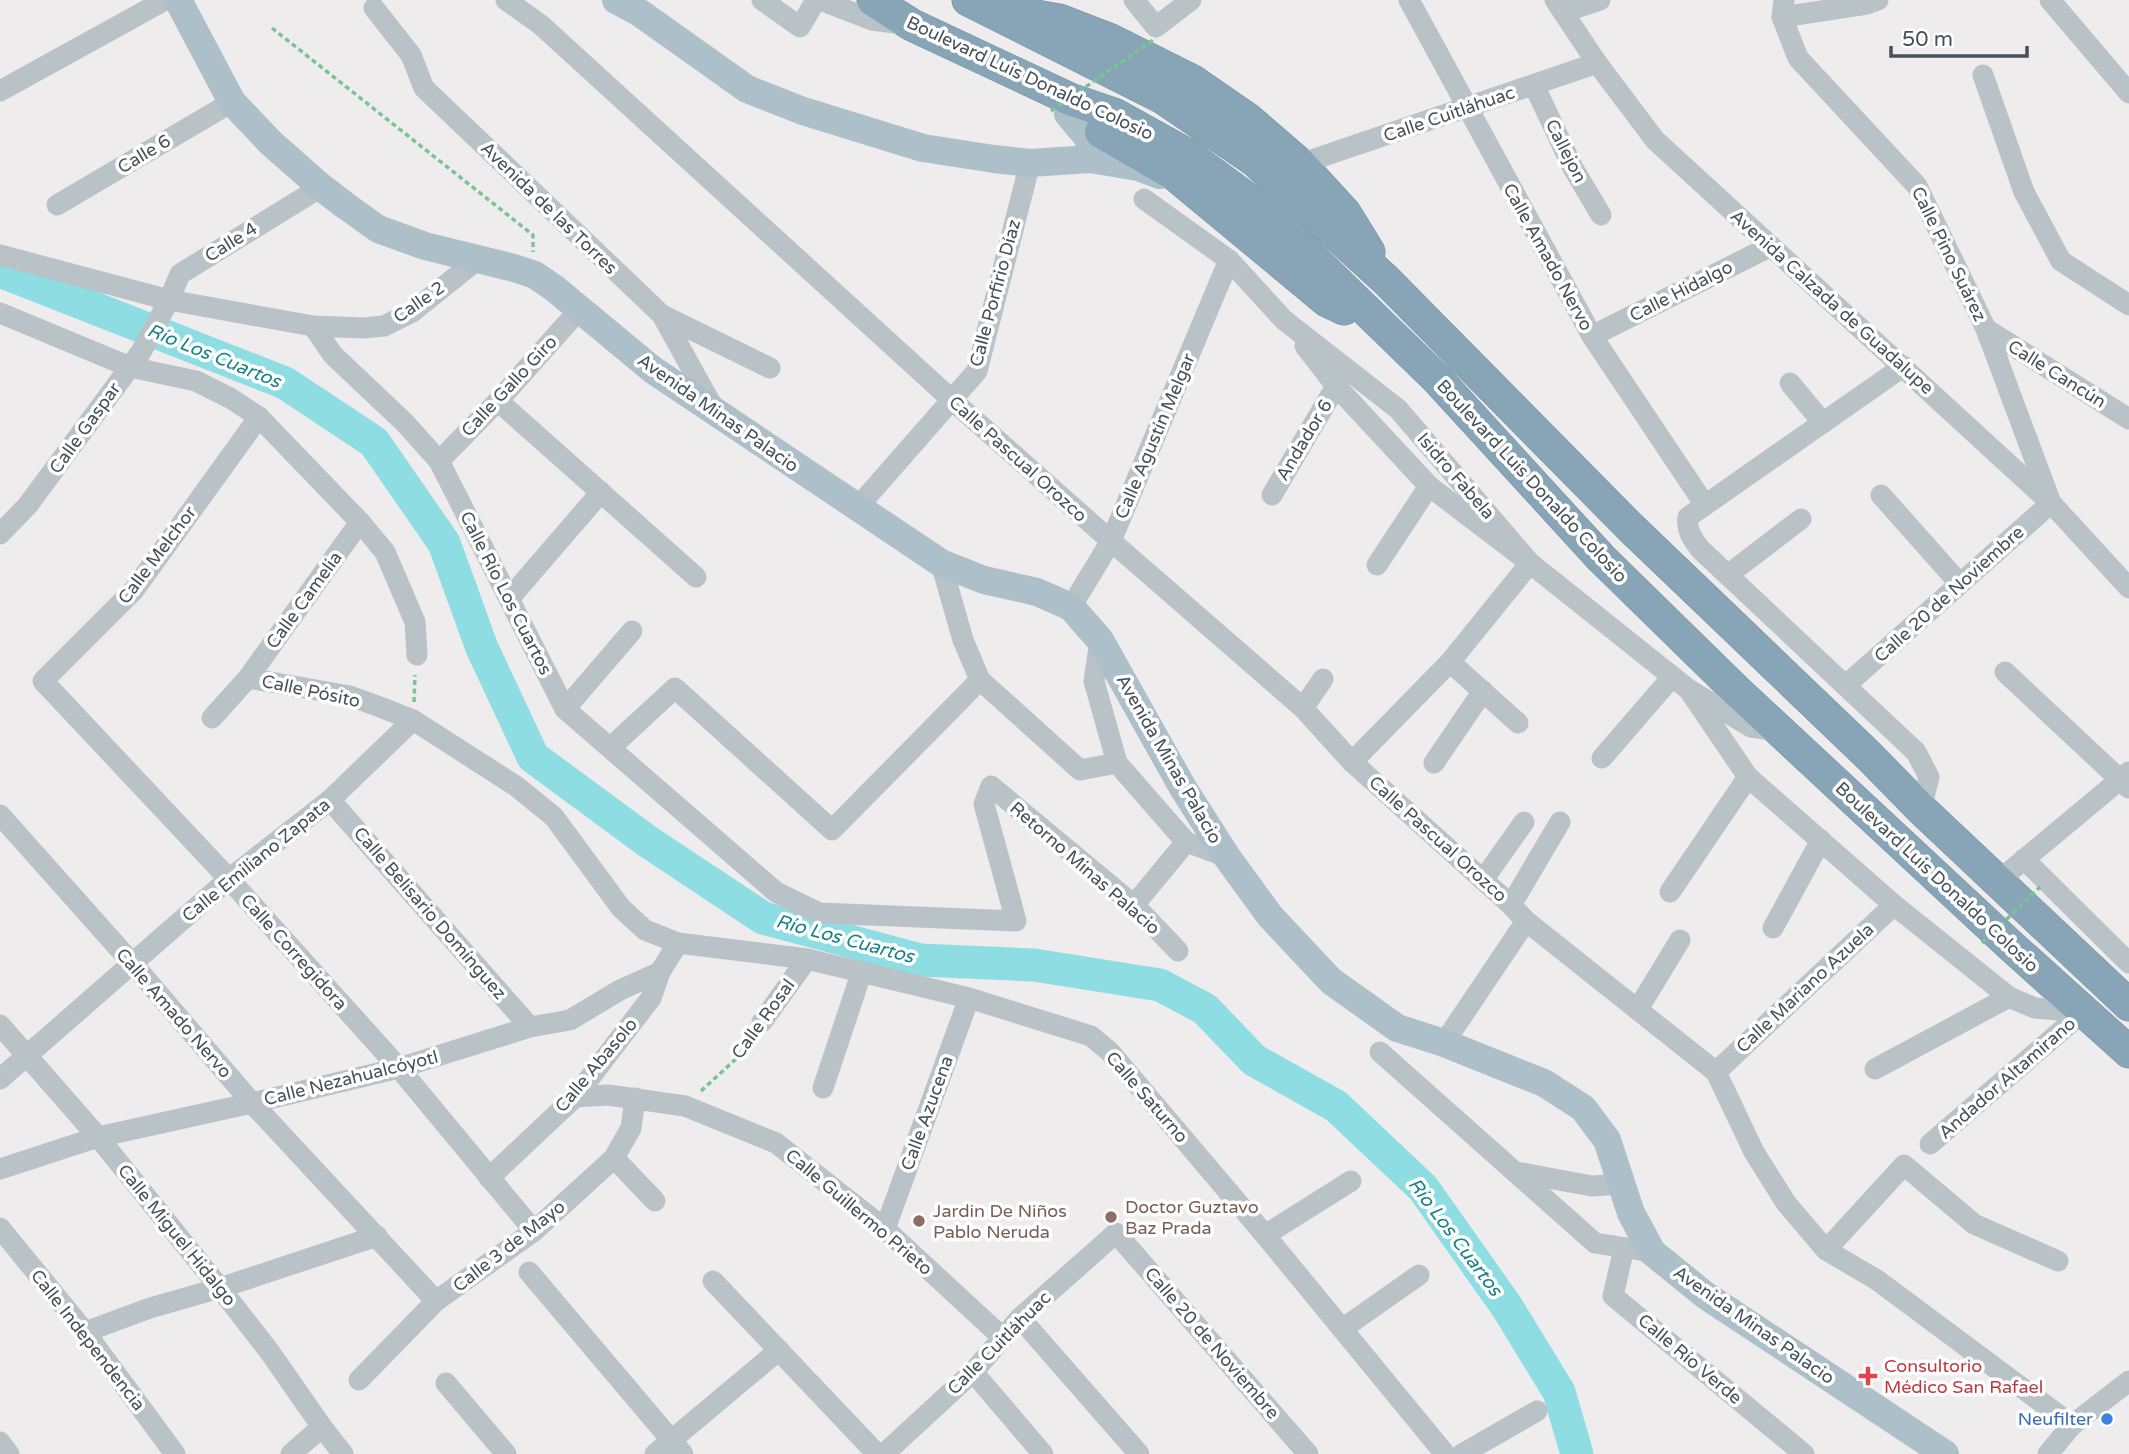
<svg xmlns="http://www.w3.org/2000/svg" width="2129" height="1454" font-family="'Varela Round',sans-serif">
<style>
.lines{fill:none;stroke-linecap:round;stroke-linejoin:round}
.river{stroke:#8ddde3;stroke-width:33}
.highway-casing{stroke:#7290a2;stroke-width:33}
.path{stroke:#78c493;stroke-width:3.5;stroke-dasharray:5 3.5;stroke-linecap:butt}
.minor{stroke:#b8c2c7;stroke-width:21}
.major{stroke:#adbfc9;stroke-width:28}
.highway{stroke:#87a5b7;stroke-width:32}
.path-bridge{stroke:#78c493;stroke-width:3.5;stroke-dasharray:5 3.5;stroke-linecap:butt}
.education-dot{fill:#8d6e63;stroke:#fff;stroke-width:2.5}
.health-dot{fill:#e0444e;stroke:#fff;stroke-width:2.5}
.shop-dot{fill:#3f7fe0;stroke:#fff;stroke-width:2.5}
.labels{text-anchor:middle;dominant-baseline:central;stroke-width:7;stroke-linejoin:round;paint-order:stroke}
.street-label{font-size:18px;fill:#465157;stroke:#fff}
.education-label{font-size:18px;fill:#785e54;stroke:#fff;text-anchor:start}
.health-label{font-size:18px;fill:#be3a42;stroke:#fff;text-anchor:start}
.shop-label{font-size:18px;fill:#366cbe;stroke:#fff;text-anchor:end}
.water-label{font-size:19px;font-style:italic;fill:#17828a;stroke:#fff}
</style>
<rect width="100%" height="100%" fill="#eeecec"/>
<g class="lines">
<path class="river" d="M0,271L285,383L374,442L444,543L482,648L533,757L647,841L763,918L920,960L1034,965L1160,985L1205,1009L1254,1060L1336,1106L1423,1188L1507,1307L1559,1392L1577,1454"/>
<g class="highway-casing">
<g id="highway">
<path d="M873,0L912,25L1070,99L1114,114L1188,155L1263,210L1438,380L1601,558L1737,691L2010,945L2129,1052"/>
<path d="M968,0L1163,98L1254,160L1386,280L1630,527L1868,755L1921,809L2129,1005"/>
<path d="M1013,12L1059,20L1111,40L1193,81L1248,119L1300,164L1345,213L1369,252"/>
<path d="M1101,132L1175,175L1327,301L1344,309"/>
</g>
</g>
<g class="path">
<path d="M272,28L533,235V252"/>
<path d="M414,702L415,675"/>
<path d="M701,1091L737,1058L753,1035"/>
</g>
<g class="minor">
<path d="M506,0L541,25L952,400L1111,541L1303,708L1352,762L1511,905L1526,921L1716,1072L1754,1152L1786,1203L1826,1250L1877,1280L2072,1425"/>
<path d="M762,0L800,27L816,0"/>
<path d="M820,0L872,20L902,24"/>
<path d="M1134,0L1156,27L1191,0"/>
<path d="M1409,0L1592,336L1705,505"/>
<path d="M1555,0L1597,63L1655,140L2051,503L2129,588"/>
<path d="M1784,0L1782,17L1798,58L1917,186L1986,329L2051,503L1846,685"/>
<path d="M2050,0L2129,93"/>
<path d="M374,8L411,55L424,88L662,315L714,409"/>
<path d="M1564,12L1600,0"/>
<path d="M1782,17L1867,4L1878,0"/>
<path d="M1983,75L2024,192L2061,261L2129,305"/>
<path d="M1534,85L1573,168L1601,215"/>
<path d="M0,91L165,0"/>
<path d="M1300,164L1597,63"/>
<path d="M1144,199L1229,260L1284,320L1398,409L1530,563L1688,689L1751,727L1779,731"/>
<path d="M57,205L232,102"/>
<path d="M0,255L169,300L313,326L363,328L384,326L412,312L477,260"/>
<path d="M0,313L130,367L196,381L230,398L259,417L360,522L385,552L415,622L417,655"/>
<path d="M662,315L770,368"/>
<path d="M313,326L333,355L405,423L439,461L565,709L776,892L819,913L1016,921L984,804L991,786L1134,905L1178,951"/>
<path d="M1986,329L2129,419"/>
<path d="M1592,336L1771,246"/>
<path d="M1305,346L1336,386L1429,486L1530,563L1450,662L1352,762"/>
<path d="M1904,366L1688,517C1686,530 1692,538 1700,549L1916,752L1929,777L1921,809"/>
<path d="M1790,383L1823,423"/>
<path d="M498,401L696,577"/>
<path d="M259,417L134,590L43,681L229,879L399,1068L534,1231"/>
<path d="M439,461L498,401L579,310"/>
<path d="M1272,495L1336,386"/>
<path d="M1881,495L1960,584"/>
<path d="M857,508L977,371L1030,163"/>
<path d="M0,534L28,505L141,352L169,300L180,274L321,187"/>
<path d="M941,563L963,640L980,680L1080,770L1117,763"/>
<path d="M1377,565L1429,486"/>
<path d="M1729,574L1801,519"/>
<path d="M509,599L601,492"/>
<path d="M1071,607L1111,541L1229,260"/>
<path d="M1100,640L1094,681L1117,763L1186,842L1227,857"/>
<path d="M1450,662L1518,723"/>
<path d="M2005,672L2129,788"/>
<path d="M248,678L350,696L380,707L413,720L516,786L554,817L621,908L645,930L678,943L807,959L969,998L1091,1036L1110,1052L1265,1235L1445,1454"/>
<path d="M1691,693L1748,777L1894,905L2009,997L2035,1008L2083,1012"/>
<path d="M1303,708L1323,679"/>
<path d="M565,709L632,631"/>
<path d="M212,718L248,678L360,522"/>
<path d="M611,747L675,688L832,830L980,680"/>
<path d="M1602,758L1672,677"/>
<path d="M1434,763L1483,691"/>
<path d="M330,800L530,1027"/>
<path d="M0,815L132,963L252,1103L436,1301"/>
<path d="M2024,859L2129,963"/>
<path d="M1483,880L1524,822"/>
<path d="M1997,882L2129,772"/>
<path d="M1670,892L1748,777"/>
<path d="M1134,905L1186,842"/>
<path d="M1511,905L1560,822"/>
<path d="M1773,928L1821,840"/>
<path d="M1638,1009L1680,940"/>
<path d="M762,1022L807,959"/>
<path d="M0,1025L98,1137L220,1288L269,1351L322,1427L343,1454"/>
<path d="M1444,1043L1526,921"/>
<path d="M1380,1052L1595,1243L1652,1252"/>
<path d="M1875,1069L2009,997"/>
<path d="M1716,1072L1894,905"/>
<path d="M0,1079L229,879L330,800L413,720"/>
<path d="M823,1088L862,971"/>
<path d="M575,1097L608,1095L685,1106L776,1143L885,1229L1003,1338"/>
<path d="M1930,1144L2083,1012"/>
<path d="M614,1158L655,1201"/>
<path d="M0,1169L98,1137L252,1103L399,1068L530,1027L570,1020L620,990L660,972"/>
<path d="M1516,1172L1592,1186L1621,1184"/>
<path d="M489,1178L575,1097L651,998L660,972L678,943"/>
<path d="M0,1228L85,1332L175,1454"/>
<path d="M885,1229L969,998"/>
<path d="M1265,1235L1351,1181"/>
<path d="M1624,1248L1613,1296L1804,1454"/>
<path d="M1826,1250L1904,1165L1974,1224L2058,1261"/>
<path d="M529,1272L683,1454"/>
<path d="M713,1281L877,1454"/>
<path d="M1020,1318L1139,1454"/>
<path d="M1342,1329L1419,1275"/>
<path d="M85,1332L150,1308L220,1288L377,1236"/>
<path d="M973,1372L1043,1454"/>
<path d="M359,1380L436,1301L534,1231L614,1158L631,1128L635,1098"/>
<path d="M446,1383L506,1454"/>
<path d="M0,1442L9,1454"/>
<path d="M291,1454L322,1427"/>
<path d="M655,1454L779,1350"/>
<path d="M884,1454L973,1372L1020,1318L1116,1233L1308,1454"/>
<path d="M1462,1454L1537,1411"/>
<path d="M2048,1454L2072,1425L2129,1381"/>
</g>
<g class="major">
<path d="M178,0L232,102L271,143L321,187L346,206L378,229L425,246L514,268L535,275L554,288L653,370L941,563L984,580L1037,592L1071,607L1100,640L1183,788L1227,857L1270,916L1331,981L1397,1028L1444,1043L1544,1083L1583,1108L1607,1140L1631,1213L1652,1252L1705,1295L1945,1454"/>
<path d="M616,0L640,13L747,89L803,111L923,148L994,159L1030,163L1090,159L1138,167L1160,175"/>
<path d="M1068,114L1089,139L1090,159"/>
</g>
<use href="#highway" class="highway"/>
<g class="path-bridge">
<path d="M1051,111L1156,38"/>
<path d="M1982,943L2040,887"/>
</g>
</g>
<g class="education-dot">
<circle cx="1111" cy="1217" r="7"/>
<circle cx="919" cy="1221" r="7"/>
</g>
<path class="health-dot" d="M1864.5 1365.5h7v7h7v7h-7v7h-7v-7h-7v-7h7z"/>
<circle class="shop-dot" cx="2107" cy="1419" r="7"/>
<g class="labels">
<g class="street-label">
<text transform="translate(1030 78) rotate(25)">Boulevard Luis Donaldo Colosio</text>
<text transform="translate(1449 114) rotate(-19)">Calle Cuitláhuac</text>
<text transform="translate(1566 151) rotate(63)">Callejon</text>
<text transform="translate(144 154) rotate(-31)">Calle 6</text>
<text transform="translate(549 208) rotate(44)">Avenida de las Torres</text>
<text transform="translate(231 242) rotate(-32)">Calle 4</text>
<text transform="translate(1949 254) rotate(64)">Calle Pino Suárez</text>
<text transform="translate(1548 257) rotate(61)">Calle Amado Nervo</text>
<text transform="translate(1681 291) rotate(-27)">Calle Hidalgo</text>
<text transform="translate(995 293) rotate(-75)">Calle Porfirio Díaz</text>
<text transform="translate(419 302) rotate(-35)">Calle 2</text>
<text transform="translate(1832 302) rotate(42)">Avenida Calzada de Guadalupe</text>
<text transform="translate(2057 374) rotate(32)">Calle Cancún</text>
<text transform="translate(509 386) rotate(-47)">Calle Gallo Giro</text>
<text transform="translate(718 413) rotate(35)">Avenida Minas Palacio</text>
<text transform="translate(85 428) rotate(-54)">Calle Gaspar</text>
<text transform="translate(1155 436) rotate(-67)">Calle Agustín Melgar</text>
<text transform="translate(1304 440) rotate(-59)">Andador 6</text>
<text transform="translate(1018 459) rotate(42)">Calle Pascual Orozco</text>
<text transform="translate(1456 476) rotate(49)">Isidro Fabela</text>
<text transform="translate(1532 481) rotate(47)">Boulevard Luis Donaldo Colosio</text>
<text transform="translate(157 555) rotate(-53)">Calle Melchor</text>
<text transform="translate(506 593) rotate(63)">Calle Río Los Cuartos</text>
<text transform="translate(1949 594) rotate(-42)">Calle 20 de Noviembre</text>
<text transform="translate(304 600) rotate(-54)">Calle Camelia</text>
<text transform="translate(311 691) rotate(12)">Calle Pósito</text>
<text transform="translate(1169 759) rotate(60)">Avenida Minas Palacio</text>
<text transform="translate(1438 839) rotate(42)">Calle Pascual Orozco</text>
<text transform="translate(256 860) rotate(-39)">Calle Emiliano Zapata</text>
<text transform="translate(1085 868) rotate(41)">Retorno Minas Palacio</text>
<text transform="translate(1937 877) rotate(43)">Boulevard Luis Donaldo Colosio</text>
<text transform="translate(430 913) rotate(49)">Calle Belisario Domínguez</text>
<text transform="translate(294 952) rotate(48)">Calle Corregidora</text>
<text transform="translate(1805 988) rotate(-43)">Calle Mariano Azuela</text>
<text transform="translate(174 1013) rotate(49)">Calle Amado Nervo</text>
<text transform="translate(763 1019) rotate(-54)">Calle Rosal</text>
<text transform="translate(596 1065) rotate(-50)">Calle Abasolo</text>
<text transform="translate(351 1078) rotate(-14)">Calle Nezahualcóyotl</text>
<text transform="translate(2007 1078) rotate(-41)">Andador Altamirano</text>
<text transform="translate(1147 1097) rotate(49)">Calle Saturno</text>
<text transform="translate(927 1113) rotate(-70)">Calle Azucena</text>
<text transform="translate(859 1212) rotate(40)">Calle Guillermo Prieto</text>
<text transform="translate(177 1235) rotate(51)">Calle Miguel Hidalgo</text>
<text transform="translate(509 1246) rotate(-38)">Calle 3 de Mayo</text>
<text transform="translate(1754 1325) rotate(35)">Avenida Minas Palacio</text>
<text transform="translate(88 1340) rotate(52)">Calle Independencia</text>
<text transform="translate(999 1343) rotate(-45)">Calle Cuitláhuac</text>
<text transform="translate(1212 1343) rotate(49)">Calle 20 de Noviembre</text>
<text transform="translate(1690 1359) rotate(40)">Calle Río Verde</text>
</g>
<g class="education-label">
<text x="1125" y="1207">Doctor Guztavo<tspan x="1125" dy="21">Baz Prada</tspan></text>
<text x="933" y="1211">Jardin De Niños<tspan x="933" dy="21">Pablo Neruda</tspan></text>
</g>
<g class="health-label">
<text x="1884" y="1366">Consultorio<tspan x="1884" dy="21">Médico San Rafael</tspan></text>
</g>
<g class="shop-label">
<text x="2093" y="1419">Neufilter</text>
</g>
<g class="water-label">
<text transform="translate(214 356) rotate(22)">Río Los Cuartos</text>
<text transform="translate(845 939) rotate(15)">Río Los Cuartos</text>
<text transform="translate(1455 1237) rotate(53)">Río Los Cuartos</text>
</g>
</g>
<path d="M1891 46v10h136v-10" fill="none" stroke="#465157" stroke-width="3.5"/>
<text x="1902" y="46" font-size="21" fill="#465157" stroke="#ffffff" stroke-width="5" paint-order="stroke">50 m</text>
</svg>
